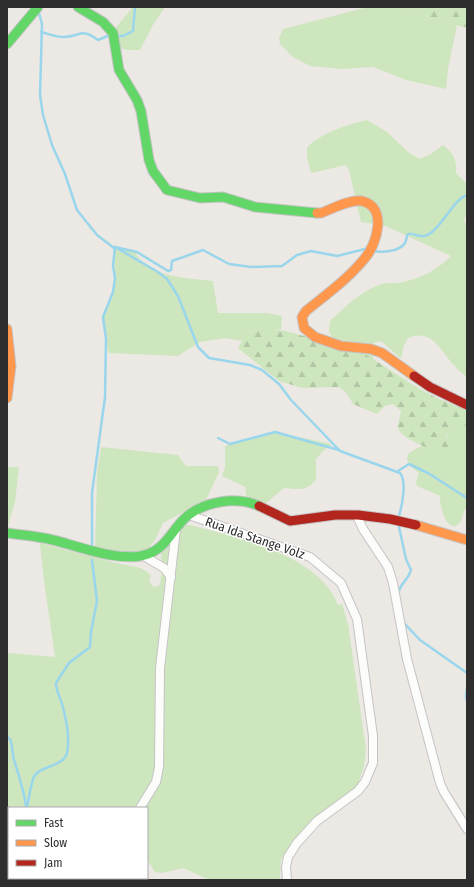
<svg xmlns="http://www.w3.org/2000/svg" width="474" height="887" font-family="'Fira Sans Condensed',sans-serif">
<style>
.grass{fill:#cee6be}
.forest{fill:url(#forest-firs)}
.lines{fill:none;stroke-linecap:round;stroke-linejoin:round}
.stream{stroke:#99d6ec;stroke-width:2.5}
.street-casing{stroke:#c5c4c5;stroke-width:10}
.fast-casing{stroke:#c5c4c5;stroke-width:11}
.slow-casing{stroke:#c5c4c5;stroke-width:11}
.jam-casing{stroke:#c5c4c5;stroke-width:11}
.street{stroke:#fcfcfb;stroke-width:8}
.fast{stroke:#63d668;stroke-width:9}
.slow{stroke:#ff974d;stroke-width:9}
.jam{stroke:#b3261e;stroke-width:9}
.labels{text-anchor:middle;dominant-baseline:central;stroke-width:3;stroke-linejoin:round;paint-order:stroke}
.street-label{font-size:13px;fill:#2e2e2e;stroke:#fff}
</style>
<defs>
<pattern id="forest-firs" width="22" height="20" patternUnits="userSpaceOnUse"><rect width="22" height="20" fill="#cee6be"/><path d="M5 1l3.5 6h-7zM16 11l3.5 6h-7z" fill="#b1c6a4"/></pattern>
</defs>
<rect width="100%" height="100%" fill="#ece8e4"/>
<g class="grass">
<path d="M133,7H165L153,25L140,50C122,50 116,51 112,32Z"/>
<path d="M368,7H401L430,18L457,25L448,69L446,89L406,80L373,67L341,69L310,66L293,57L280,44L279,38L283,29Z"/>
<path d="M367,120L387,132L409,153L420,159L431,154L443,145C454,154 457,160 456,173L467,184V215L464,218L467,229V377C462,373 457,369 453,364C439,349 432,328 408,338L403,347L402,356L400,358L381,341L373,343V361L352,347L334,340L329,332L330,321C345,307 362,290 382,284C389,282 396,284 403,282C422,278 438,269 451,256L383,225L361,222L349,170L346,165L311,173L307,158V147C323,132 346,125 367,120Z"/>
<path d="M117,248L135,251C145,278 189,278 213,281L218,313H267L282,316L281,329L247,332L242,341L226,338L200,342L178,356L109,353C104,341 108,330 103,319L112,298L115,285L114,253Z"/>
<path d="M460,424L467,426V510L465,509C463,513 463,517 461,521C448,539 439,505 440,496L417,486L416,482L419,473L409,465L407,458L409,453L423,445L431,449L446,443C446,434 452,427 460,424Z"/>
<path d="M275,432L332,444L324,450L316,459V480C305,492 299,489 284,488L265,504L247,500L245,487L222,476L225,467V446Z"/>
<path d="M101,447L178,455L186,466H218L219,472L206,500L163,523L155,540L144,553L95,551L97,473Z"/>
<path d="M7,467H19L15,502L8,526L9,532L7,531Z"/>
<path d="M190,525C236,537 320,555 338,605L342,604L348,624L366,750L364,766L359,782L352,794L341,806L297,837L281,859L280,880H210L183,868L162,873L155,872L147,859V808H9V878H123L105,880H7V656L8,653L55,657C50,619 43,581 40,543L116,563L141,568L151,575L149,580L152,586L157,587L160,584L162,570L161,553L174,526Z"/>
</g>
<g class="forest">
<path d="M401,7H467V28L430,18Z"/>
<path d="M267,329C284,329 299,335 315,339C327,343 343,342 354,348C392,368 424,398 467,409V426C456,423 452,428 446,437L448,447L445,450L440,452C430,449 399,438 398,427C398,422 400,416 401,411L393,404L385,406L377,414L353,404L347,393L339,387L302,388L279,381L238,348L247,332Z"/>
</g>
<g class="lines">
<g class="stream">
<path d="M39,13L42,24L40,95L43,115L52,145L65,174L77,210L97,235L114,248"/>
<path d="M41,32C49,34 56,37 64,37C80,37 81,27 98,40L110,35"/>
<path d="M117,36H123L133,31L135,7"/>
<path d="M115,247L158,272L167,279L178,296L198,347L209,358L250,365L262,370L279,384L291,400L340,451L400,473C407,481 402,506 399,516"/>
<path d="M115,247L137,252L168,271L171,270L172,261L203,250L229,264L251,267L282,266L297,255L311,251L337,256L365,249"/>
<path d="M374,251C383,253 400,251 405,243C407,239 406,237 408,234C413,233 419,237 424,236C439,234 452,200 467,195"/>
<path d="M218,438L230,444L275,432L339,450"/>
<path d="M398,471L409,464L428,473L467,498"/>
<path d="M92,546V493L105,397L106,339L103,317L113,292L115,278L113,266L115,247"/>
<path d="M398,595C400,582 408,581 411,570L406,559L399,527"/>
<path d="M404,623L420,640L467,673"/>
<path d="M467,688L466,697L467,701"/>
<path d="M7,737L10,739C13,746 12,753 14,760C19,776 24,790 26,806"/>
<path d="M27,808C28,802 32,778 35,775C42,766 64,766 67,753C70,739 66,718 62,704C60,697 56,691 56,683L69,663L90,647L91,632L97,601L92,560"/>
<path d="M15,878V880"/>
</g>
<g class="street-casing">
<g id="street">
<path d="M189,515L310,557L341,583L357,619L373,736V763L365,782L358,791L317,821L297,843L288,857L286,867L287,880"/>
<path d="M357,516L363,529L388,567L393,583L407,659L440,783L444,792L467,829"/>
<path d="M144,556L164,568L171,577"/>
<path d="M140,808L156,782L159,767L160,668L176,529"/>
<path d="M132,878L133,880"/>
</g>
</g>
<g class="fast-casing">
<g id="fast">
<path d="M78,7L103,22L113,33L119,70L137,100L141,111L149,160L153,171L167,190L200,198L223,197L255,207L317,213"/>
<path d="M7,44L38,7"/>
<path d="M7,533C21,535 35,536 49,539C76,545 121,564 148,554C165,548 172,531 184,519C203,501 236,496 259,506"/>
</g>
</g>
<g class="slow-casing">
<g id="slow">
<path d="M317,213H321C332,209 350,199 362,201C388,207 377,244 365,258C348,279 327,294 306,311L302,317L304,328L315,337L341,346L371,349L382,353L414,376"/>
<path d="M7,329L11,366L7,398"/>
<path d="M416,525L467,540"/>
</g>
</g>
<g class="jam-casing">
<g id="jam">
<path d="M414,376L430,387L467,405"/>
<path d="M259,506L290,521L335,515H358L390,519L416,525"/>
</g>
</g>
<use href="#street" class="street"/>
<use href="#fast" class="fast"/>
<use href="#slow" class="slow"/>
<use href="#jam" class="jam"/>
</g>
<g class="labels">
<g class="street-label">
<text transform="translate(255 538) rotate(19)">Rua Ida Stange Volz</text>
</g>
</g>
<rect width="474" height="887" fill="none" stroke="#2e2e2e" stroke-width="16"/>
<rect x="8" y="807" width="140" height="72" fill="#ffffff" stroke="#ababab"/>
<rect x="16" y="820" width="20" height="6" fill="#63d668" stroke="#ababab"/>
<text x="44" y="827" font-size="12" fill="#2e2e2e">Fast</text>
<rect x="16" y="840" width="20" height="6" fill="#ff974d" stroke="#ababab"/>
<text x="44" y="847" font-size="12" fill="#2e2e2e">Slow</text>
<rect x="16" y="860" width="20" height="6" fill="#b3261e" stroke="#ababab"/>
<text x="44" y="867" font-size="12" fill="#2e2e2e">Jam</text>
</svg>
